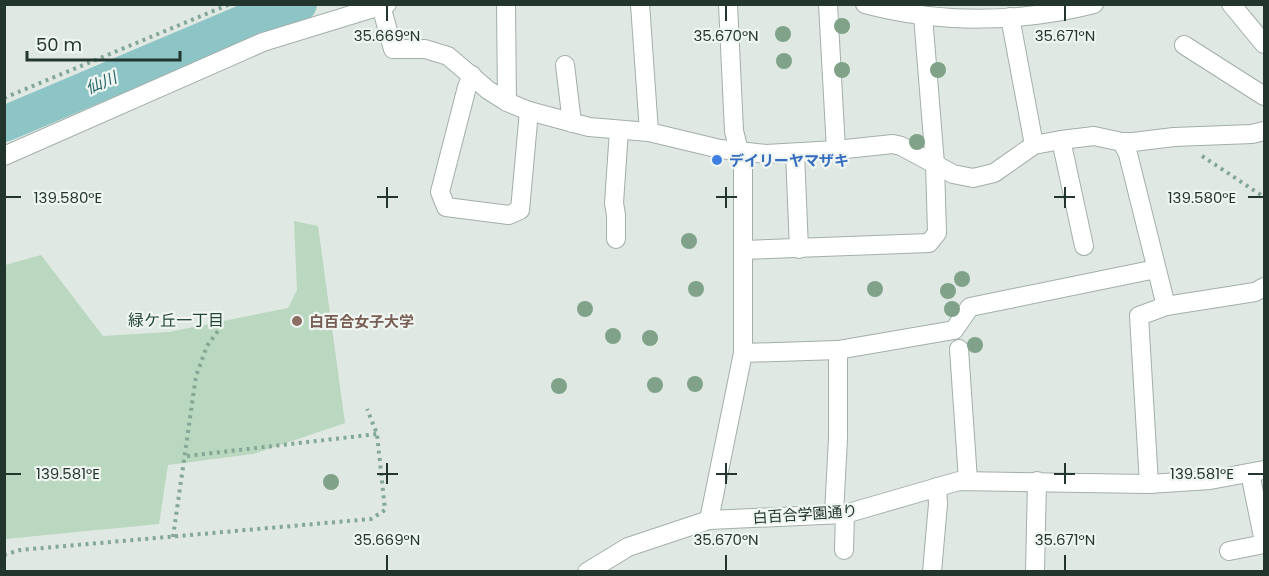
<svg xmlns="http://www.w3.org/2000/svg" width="1269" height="576" font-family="Poppins,'Noto Sans JP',sans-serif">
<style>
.green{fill:#bad7bf}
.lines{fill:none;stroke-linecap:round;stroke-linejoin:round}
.river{stroke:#8dc5c7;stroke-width:36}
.minor-casing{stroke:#a3afa9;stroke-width:20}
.path{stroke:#83a898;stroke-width:4;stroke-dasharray:3 4.5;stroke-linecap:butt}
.minor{stroke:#fff;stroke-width:18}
.tree{fill:#7fa289}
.ticks{fill:none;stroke:#22362e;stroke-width:2}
.shop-dot{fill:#3f7fe0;stroke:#eff5f1;stroke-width:2}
.education-dot{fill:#8d6e63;stroke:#eff5f1;stroke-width:2}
.labels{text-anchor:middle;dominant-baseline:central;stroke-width:4.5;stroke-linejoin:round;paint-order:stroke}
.shop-label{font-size:15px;font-weight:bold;fill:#366cbe;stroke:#eff5f1;text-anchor:start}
.education-label{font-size:15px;font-weight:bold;fill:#785e54;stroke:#eff5f1;text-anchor:start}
.street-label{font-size:15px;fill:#22362e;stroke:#eff5f1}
.water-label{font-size:16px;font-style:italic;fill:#24666a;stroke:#eff5f1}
.neighbourhood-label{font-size:16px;fill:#214538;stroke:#eff5f1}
.ticks-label{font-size:15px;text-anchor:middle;fill:#22362e;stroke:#eff5f1;stroke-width:4.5;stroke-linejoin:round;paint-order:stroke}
</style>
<rect width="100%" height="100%" fill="#dfe8e3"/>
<path class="green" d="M294,221L318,226L345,423L253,454L168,465L159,524L5,539V265L41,255L103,336L169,332L288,308L297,290Z"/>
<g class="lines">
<path class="river" d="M4,124L262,15L299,4"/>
<g class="minor-casing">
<g id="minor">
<path d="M506,4L507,102"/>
<path d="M640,4L649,132"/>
<path d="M828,4L836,150"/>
<path d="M865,4C940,24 1019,23 1094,4"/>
<path d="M1231,4L1264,44"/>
<path d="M381,6L393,49H425L448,56L488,90L507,102L529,111L589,127L649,132L720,149L766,154L836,150L893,144L901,146L953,174L973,178L994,173L1034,145L1061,140L1094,136L1122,142H1133L1174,137L1252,134L1264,131"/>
<path d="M1010,17L1034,145"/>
<path d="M1184,45L1264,96"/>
<path d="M565,65L572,123"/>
<path d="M472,75L467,87L440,192L446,207L509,215L520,210L529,111"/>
<path d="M1061,140L1084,246"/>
<path d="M1122,142L1128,154L1166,306"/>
<path d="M795,153L799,249"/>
<path d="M4,156L263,42L387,4"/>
<path d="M616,239V215L614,203L619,130"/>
<path d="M744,250L929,243L937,233L935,164L923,16"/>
<path d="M959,349L968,480"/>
<path d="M743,353L838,350L954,330L970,307L1156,269"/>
<path d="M1250,473L1264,542"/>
<path d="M1149,484L1139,316L1166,306L1255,292L1264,287"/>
<path d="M834,514L838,438V350"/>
<path d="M709,520L743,353V167L734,131L728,4"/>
<path d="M844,550L845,514"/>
<path d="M1229,551L1264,544"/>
<path d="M587,572L628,547L709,520L845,514L959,481L1149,484L1210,480L1264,470"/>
<path d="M932,572L938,504L937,487"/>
<path d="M1035,572L1037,481"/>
</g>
</g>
<g class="path">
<path d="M4,98L230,4"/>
<path d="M1202,156L1264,197"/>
<path d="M187,456L377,434"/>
<path d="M173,537L196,376L207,346L220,328"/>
<path d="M4,555L20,550L371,519L385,510L377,434L367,409"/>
</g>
<use href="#minor" class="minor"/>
</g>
<g class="tree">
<circle cx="842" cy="26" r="8"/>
<circle cx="783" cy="34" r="8"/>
<circle cx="784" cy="61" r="8"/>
<circle cx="842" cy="70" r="8"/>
<circle cx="938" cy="70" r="8"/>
<circle cx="917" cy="142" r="8"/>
<circle cx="689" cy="241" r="8"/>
<circle cx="962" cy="279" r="8"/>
<circle cx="696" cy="289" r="8"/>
<circle cx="875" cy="289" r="8"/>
<circle cx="948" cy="291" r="8"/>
<circle cx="585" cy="309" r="8"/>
<circle cx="952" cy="309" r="8"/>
<circle cx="613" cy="336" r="8"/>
<circle cx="650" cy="338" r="8"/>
<circle cx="975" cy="345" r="8"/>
<circle cx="695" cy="384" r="8"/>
<circle cx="655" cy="385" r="8"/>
<circle cx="559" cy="386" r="8"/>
<circle cx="331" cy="482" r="8"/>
</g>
<path class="ticks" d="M387,6V21M726,6V21M1065,6V21M387,187V208M726,187V208M1065,187V208M6,197H21M377,197H398M716,197H737M1054,197H1075M1248,197H1263M387,463V484M726,463V484M1065,463V484M6,474H21M377,474H398M716,474H737M1054,474H1075M1248,474H1263M387,555V570M726,555V570M1065,555V570"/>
<circle class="shop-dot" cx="717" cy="160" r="6"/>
<circle class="education-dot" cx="297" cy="321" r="6"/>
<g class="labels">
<g class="shop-label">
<text x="729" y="160">デイリーヤマザキ</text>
</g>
<g class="education-label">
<text x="309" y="321">白百合女子大学</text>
</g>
<g class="street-label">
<text transform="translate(805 514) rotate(-4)">白百合学園通り</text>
</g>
<g class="water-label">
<text transform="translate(101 83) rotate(-23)">仙川</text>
</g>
<g class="neighbourhood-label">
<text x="176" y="320">緑ケ丘一丁目</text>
</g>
</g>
<g class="ticks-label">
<text x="387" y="41">35.669°N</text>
<text x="726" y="41">35.670°N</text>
<text x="1065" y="41">35.671°N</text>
<text x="1202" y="203">139.580°E</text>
<text x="68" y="203">139.580°E</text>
<text x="1202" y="479">139.581°E</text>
<text x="68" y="479">139.581°E</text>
<text x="387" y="545">35.669°N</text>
<text x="726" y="545">35.670°N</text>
<text x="1065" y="545">35.671°N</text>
</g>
<rect width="1269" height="576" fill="none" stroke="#22362e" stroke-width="12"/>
<path d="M27 51v9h153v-9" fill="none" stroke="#22362e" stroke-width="3"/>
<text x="36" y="51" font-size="18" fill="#22362e" stroke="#eff5f1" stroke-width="4.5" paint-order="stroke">50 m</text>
</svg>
